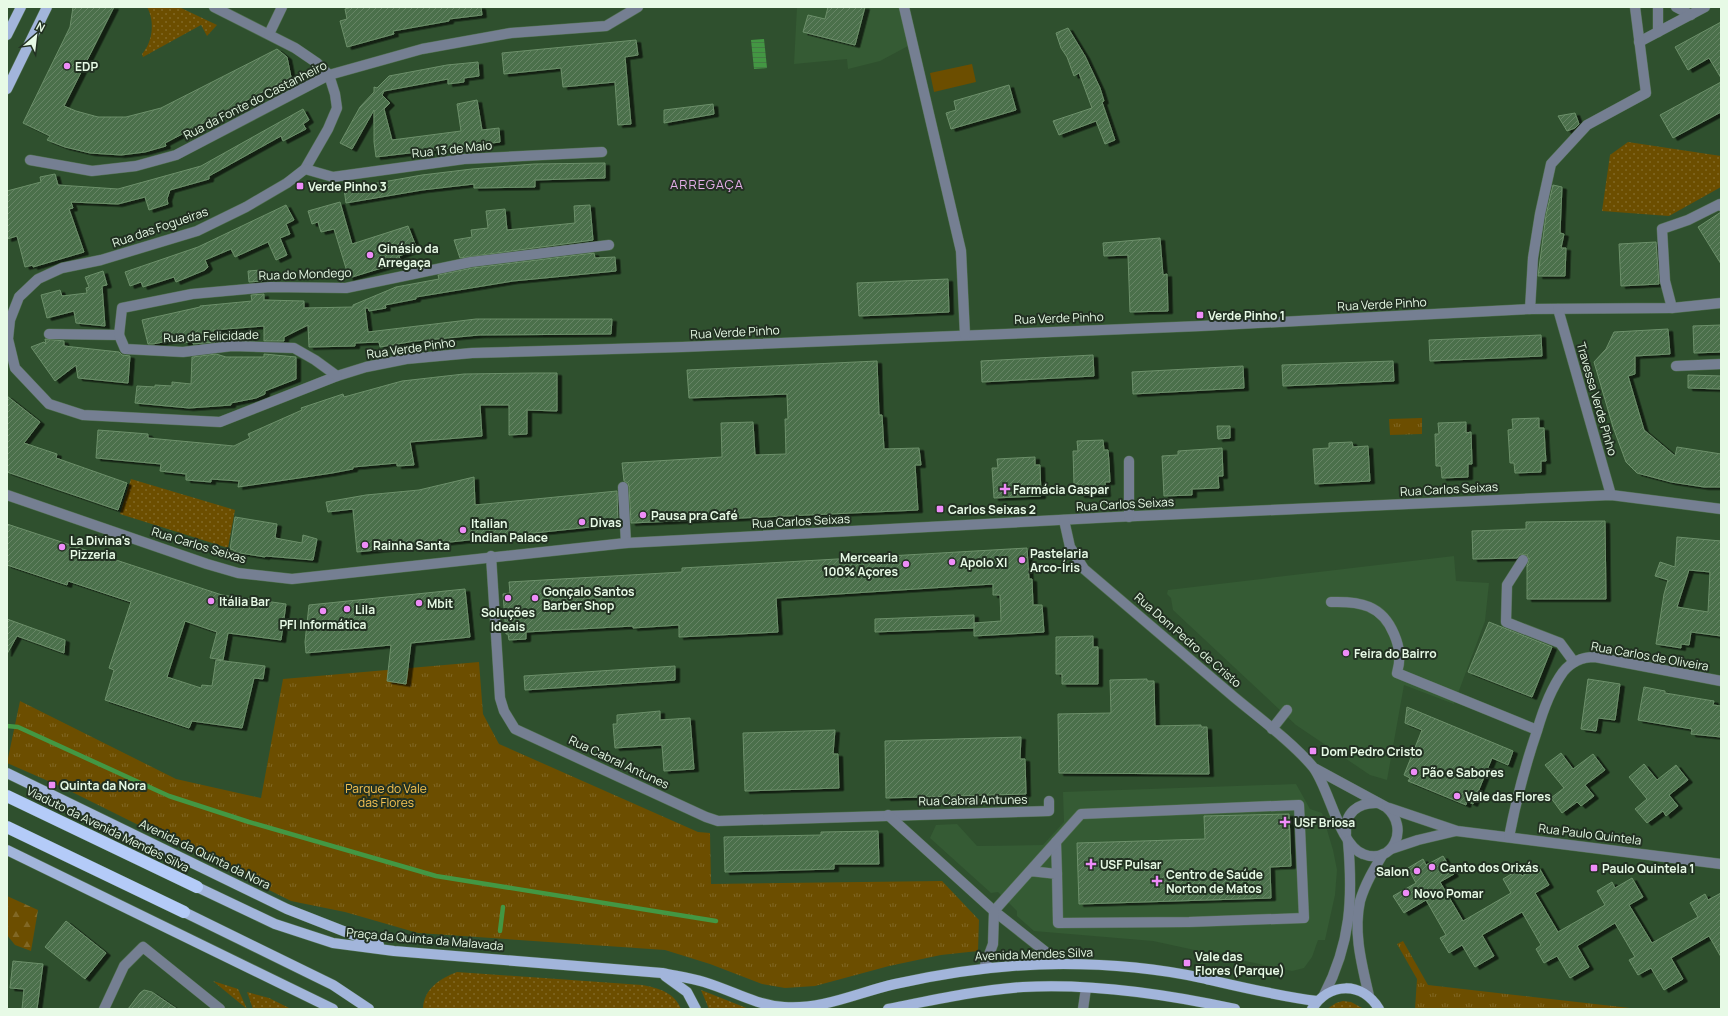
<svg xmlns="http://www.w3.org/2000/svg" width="1728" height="1016" font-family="Manrope,sans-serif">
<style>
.built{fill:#355b34}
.grass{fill:url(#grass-dots)}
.forest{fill:url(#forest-firs)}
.park{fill:url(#park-tufts)}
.pitch{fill:#6c4e00}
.water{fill:url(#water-rules)}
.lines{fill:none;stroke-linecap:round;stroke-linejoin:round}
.stream{stroke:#439743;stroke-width:4.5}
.building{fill:url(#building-hatch);stroke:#6c906a;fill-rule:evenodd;filter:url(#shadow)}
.minor-casing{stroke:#506f4f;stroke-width:11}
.major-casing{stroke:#506f4f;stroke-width:11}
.highway-casing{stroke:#506f4f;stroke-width:13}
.minor{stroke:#757f92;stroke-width:10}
.major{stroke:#a2b5db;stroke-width:10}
.highway{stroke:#b4cbf8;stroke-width:12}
.poi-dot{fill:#ee8cf8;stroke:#223122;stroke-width:1.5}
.labels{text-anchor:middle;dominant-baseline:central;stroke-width:4;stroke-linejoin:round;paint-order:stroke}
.poi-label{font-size:12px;font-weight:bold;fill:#e7fae6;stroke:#223122;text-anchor:start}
.street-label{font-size:12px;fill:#e7fae6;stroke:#223122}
.park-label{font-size:12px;fill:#f7c352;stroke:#223122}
.neighbourhood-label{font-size:13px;letter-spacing:1px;fill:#e4aee9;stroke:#223122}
</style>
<defs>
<pattern id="grass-dots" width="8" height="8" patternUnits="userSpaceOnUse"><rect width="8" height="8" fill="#6c4e00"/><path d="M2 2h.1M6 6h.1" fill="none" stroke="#816825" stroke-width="1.8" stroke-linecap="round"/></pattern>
<pattern id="forest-firs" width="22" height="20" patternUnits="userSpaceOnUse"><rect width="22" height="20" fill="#6c4e00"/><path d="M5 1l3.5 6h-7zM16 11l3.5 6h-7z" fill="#816825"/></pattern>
<pattern id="park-tufts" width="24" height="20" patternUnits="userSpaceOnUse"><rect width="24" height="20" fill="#6c4e00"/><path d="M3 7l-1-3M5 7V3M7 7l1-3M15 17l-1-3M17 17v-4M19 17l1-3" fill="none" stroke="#816825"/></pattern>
<pattern id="water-rules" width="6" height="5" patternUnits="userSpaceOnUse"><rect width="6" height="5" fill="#439743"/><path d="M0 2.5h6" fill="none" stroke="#447c44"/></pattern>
<pattern id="building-hatch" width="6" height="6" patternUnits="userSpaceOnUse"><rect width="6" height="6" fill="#4c6f4b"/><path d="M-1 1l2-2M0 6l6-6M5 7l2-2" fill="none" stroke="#668465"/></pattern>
<filter id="shadow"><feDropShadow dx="4.5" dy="2.5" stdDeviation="0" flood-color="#0009"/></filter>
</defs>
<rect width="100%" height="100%" fill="#2f502e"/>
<g class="built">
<path d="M797,7H900L908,46L880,61L848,69L847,59L794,64Z"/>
<path d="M1454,556L1456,581L1489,583L1485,621L1454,704L1404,685L1387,780L1370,775L1296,725L1173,610L1171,598L1167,594L1168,590Z"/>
<path d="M1296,784L1310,809L1322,813L1333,850L1337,870L1335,895L1325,940H1318L1312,957L1304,968L1292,971L1153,941L1034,931L1017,916V911L998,892L991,893L930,838L936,825L957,824L977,846L1043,845L1064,822L1063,792Z"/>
</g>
<g class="grass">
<path d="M147,7H179L217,25L207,36L201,25L143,57L142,54C153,42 155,21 147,7Z"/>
<path d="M1628,142L1721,156V187L1669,216L1602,211L1610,155Z"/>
<path d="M131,479L235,510L228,548L120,514Z"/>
<path d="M457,972L642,985C658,988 674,992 681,1009H423C423,989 441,978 457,972Z"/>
<path d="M213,981L238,989L247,1009Z"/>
<path d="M701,990L749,1009H709Z"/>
<path d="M247,992L269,998L291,1009H253Z"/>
<path d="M1343,1001L1351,1002L1364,1009H1327L1336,1003Z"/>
</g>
<path class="forest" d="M7,896L38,910L31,951L15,945L7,935Z"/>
<g class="park">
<path d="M1422,418V434L1390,435L1389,419Z"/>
<path d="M479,662L483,714L499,744L698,832L710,833L711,884L942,881L979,920L978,951L941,955L889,966L815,986L785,988L762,984L710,964L665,950L418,933L345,912L291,901L62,787L7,763L20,701L176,779L261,798L283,679Z"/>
<path d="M1403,941L1428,985L1639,1009H1415L1417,979L1397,944Z"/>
</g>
<path class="pitch" d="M972,64L976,82L934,92L930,73Z"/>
<path class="water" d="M764,39L767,68L754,69L751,40Z"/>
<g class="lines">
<g class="stream">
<path d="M7,726L18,727L169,796L249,822L436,876L716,921"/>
<path d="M500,931L503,907"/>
</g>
</g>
<g class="building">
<path d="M73,7H114L64,106L76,111L98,117H126L161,108L277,49L287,57L291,77L165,143L166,146L145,152L121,155L90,153L65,147L47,140L50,136L23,123L70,27Z"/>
<path d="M352,7H481L482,15L449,19V21L393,31L394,34L347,47L340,21L347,19L345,9Z"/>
<path d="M828,7H865L855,45L803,32L808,15L825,19Z"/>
<path d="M1721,22V78L1709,58L1688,70L1675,47Z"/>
<path d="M1068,28L1085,56L1100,88L1104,101L1102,102L1115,140L1105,144L1096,121L1059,135L1053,121L1092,108L1079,73L1074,76L1067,57L1061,48L1056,33Z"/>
<path d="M636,40L638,55L625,57L631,124L618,125L615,82L563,87L561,68L504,74L502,53Z"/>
<path d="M478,62L479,76L464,78V82L448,84V79L384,91L382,95L390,103L384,109L392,140L461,131L457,104L477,100L482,130L499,128L500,142L376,157L374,142V110L352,149L340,143L360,107L374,92V87L377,88L389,76L447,65Z"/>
<path d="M1721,82V112L1673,138L1660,115Z"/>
<path d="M1009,85L1016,110L951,129L946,113L956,110L954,101Z"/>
<path d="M713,104L714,114L664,123V110Z"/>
<path d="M303,109L309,120L303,124L306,129L283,141L281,136L209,176V179L170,190L167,199L168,204L149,210L145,197L118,204L71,202L73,208L69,209L84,252L33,267V265L25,267L17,236L7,239V191L41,182L40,177L55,174L58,185L118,189L201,166Z"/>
<path d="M1575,113L1579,124L1575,128L1567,131L1558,116Z"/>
<path d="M605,163V178L535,180V187L474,188V184L422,190L346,203L344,189L422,175L472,169L534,164Z"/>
<path d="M1553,185L1562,187L1560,233L1564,234L1561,248H1566L1565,276H1538L1546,215Z"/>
<path d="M340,202L352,244L408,226L417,249L399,256L401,262L349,278L334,229L321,232L318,222L312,224L308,211Z"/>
<path d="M286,205L294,220L286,224L290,234L280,238L287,255L276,260L268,242L235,257L231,249L205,260L208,267L205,270L176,282L174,277L143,287L141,282L130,286L125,272L198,247Z"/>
<path d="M590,205L593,240L460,258L454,240L472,237L471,230L488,228L486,211L505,209L507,230L575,223L574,206Z"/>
<path d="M1721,212V264L1698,227Z"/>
<path d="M1160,238L1163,275L1167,274L1168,311L1130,312L1128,255L1104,256L1103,243Z"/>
<path d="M1656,242L1659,284L1621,286L1619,244Z"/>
<path d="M594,253L595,258L615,257L616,271L513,281L416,297V299L385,305L386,308L369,311L368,308H365L368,332L476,319H612L611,334L479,335L415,341L380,347L379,342L355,343V346L309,347L308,325L284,337V341H264V326L213,330L215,342L193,344L194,341L184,343L183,338L153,344H148L142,320L200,307V306L252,301L251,295L264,294V300L304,301V308L353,307V305L396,287L439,279L438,275L472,268Z"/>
<path d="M261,270L262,281L249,282L248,271Z"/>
<path d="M103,271L107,285L102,286L105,326L76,323L74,311L47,318L41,295L60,290L62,296L87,293L86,288L89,287L85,277Z"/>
<path d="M948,279L949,312L859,316L857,283Z"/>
<path d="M1721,325V352L1694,353L1693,326Z"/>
<path d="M1668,329L1670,354L1635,356V374L1628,376L1644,430L1675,456L1677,447L1721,454V487H1704L1671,482L1637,473L1626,462L1613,427L1594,362L1606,349L1614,332Z"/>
<path d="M1541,335L1542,356L1430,361L1429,340Z"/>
<path d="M45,339L64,341V346L119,352L122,355L130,356L128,383L78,378L76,365L55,381L31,347L44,342L46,344Z"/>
<path d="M216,354L226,357H264V354L296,357V379L265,391V394L256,398L231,403V405L189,408L135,403L137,386L155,387V385L172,386V382L191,384L192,357Z"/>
<path d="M1093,355L1094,376L982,382L981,361Z"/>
<path d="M877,361L879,415H882L884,449L919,448L921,465H915L918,510L631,523L629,487L628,483L624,481L622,463L722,457L721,423L753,422L755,455L786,454L785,419H788L787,394L689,398L687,370Z"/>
<path d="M1393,361L1394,381L1283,386L1282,365Z"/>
<path d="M1243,366L1244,388L1133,394L1132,372Z"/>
<path d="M535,373H557V411L527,410V434L509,435V405H480L482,436L410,442L414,465L397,466V463L353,467V469L332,473L238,487L239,481L211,479V482L186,480V474L160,471L161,464L96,458L98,430L148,434V438L234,446L250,438L248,434L302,410L301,408L343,394L344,397L402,381L464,374Z"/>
<path d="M1688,375L1721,376V389L1688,388Z"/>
<path d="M7,396L40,422L24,443L57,454L56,458L127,483L118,510L7,472Z"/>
<path d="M1539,418V428H1544L1545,448L1546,461H1541V472L1515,473L1514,463H1510L1508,430L1513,429L1512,419Z"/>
<path d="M1466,422V433L1471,432L1472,464H1468V477L1442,478L1441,466H1436L1435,434H1439L1438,423Z"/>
<path d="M1217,426H1230V438L1218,439Z"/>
<path d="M1103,440L1104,450H1108L1109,462L1110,482H1105L1106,494L1080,495L1079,484H1074L1073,451H1078L1077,441Z"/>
<path d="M1352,442L1353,447L1368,446L1370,481L1315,484L1313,449L1329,448V443Z"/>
<path d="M1222,448L1223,476H1218L1219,488L1192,489V495L1164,496L1162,456L1178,455V451Z"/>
<path d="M1035,457V465H1040L1041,496L994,498L992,468H998L997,459Z"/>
<path d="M474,477L475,505L617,491L618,524L357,552L353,509L328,512L326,502L366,495L419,490Z"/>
<path d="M235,517L277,524L275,538L302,543L303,535L317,539L313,560L266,556L265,557L234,552V550L230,549Z"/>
<path d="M1605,521L1606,599H1527V566L1529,560L1527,555L1520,554L1517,558L1473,559L1472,531L1526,529V522Z"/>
<path d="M7,524L222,595L286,604L281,640L228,633L223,660L210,658L217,632L185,621L167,677L201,688L202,685L212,686L216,660L265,666L263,679L254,678L242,728L192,721L189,728L105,700L114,670L109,668L131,602L68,581L67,585L7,565Z"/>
<path d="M1677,537L1721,541V636L1691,632L1689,645L1681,644V648L1656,644L1664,594L1668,580L1655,576L1660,562L1675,567ZM1689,570L1710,572L1708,612L1677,607Z"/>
<path d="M1027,548L1029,579H1032L1033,605H1042L1044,632L974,636V623L1001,621L1000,595H993V584L776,598L778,632L679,637V625L633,628V626L526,632V639L509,640L508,634H506L503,594L510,593L509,582L682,572V568Z"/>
<path d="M465,589L470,637L411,643L406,684L387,681L391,645L306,653L305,642L309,605Z"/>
<path d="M974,615V628L875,632V619Z"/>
<path d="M7,619L65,640L64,653L17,636L7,654Z"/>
<path d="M1489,622L1552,647L1532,697L1468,672Z"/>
<path d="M1093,636V647H1098V684H1062V674H1056V637Z"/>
<path d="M675,666V680L525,690L524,676Z"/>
<path d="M1147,679V681H1154L1155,726L1201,725V727H1207L1209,774L1059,773L1058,714L1111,713L1110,680Z"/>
<path d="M1588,679L1620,684L1615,720L1598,718L1596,731L1581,729Z"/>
<path d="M1644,687L1665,691V693L1714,701L1713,705L1721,706V737L1691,734L1692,729L1638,720Z"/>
<path d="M1407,707L1513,751L1508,765L1492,758L1473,804L1467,801L1466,805L1408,781L1410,778L1404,775L1422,730L1405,723Z"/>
<path d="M660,711V720L690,718L694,769L664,771L662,745L615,748L613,724H617V715Z"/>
<path d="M835,730L833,754H838L839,788L745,791L743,733Z"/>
<path d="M1021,737L1020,759H1025L1026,794L886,798L885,741Z"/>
<path d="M1561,753L1573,769L1593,754L1605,770L1585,785L1594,796L1581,806L1577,802L1562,813L1551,798L1564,788L1545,765Z"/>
<path d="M1644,764L1657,780L1676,765L1688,780L1669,795L1678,806L1666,816L1663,811L1647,823L1635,809L1647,799L1629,777Z"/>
<path d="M1289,814L1291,866L1270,867L1271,898L1079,904L1077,843L1205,839L1204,816Z"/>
<path d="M878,831L879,864H834V869L725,872L724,837L821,835V832Z"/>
<path d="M1443,856L1454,874L1440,882L1463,921L1511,893L1503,879L1518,870L1522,876L1538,866L1549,885L1535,893L1558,932L1605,905L1597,891L1612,882L1615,888L1632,878L1643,897L1629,905L1652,943L1698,917L1690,903L1705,894L1708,900L1721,893V957L1709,936L1671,958L1683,979L1664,990L1651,968L1638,975L1629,960L1635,957L1615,923L1577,946L1589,967L1570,978L1557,956L1544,963L1536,949L1541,945L1522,912L1482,935L1494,956L1475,967L1462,945L1449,953L1440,938L1446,935L1426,900L1404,913L1393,896L1416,883L1408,868L1423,859L1426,865Z"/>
<path d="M66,921L106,953L85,979L45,947Z"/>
<path d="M13,961L43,964L37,1009H22L24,989L10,988Z"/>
<path d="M144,990L152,992L177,1009H128L140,993Z"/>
</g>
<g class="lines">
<g class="minor-casing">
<g id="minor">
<path d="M214,7L295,48L317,63L329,75L335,94L337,108L328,129L305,169L287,183L246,207L197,231L101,260L62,268L38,279L19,297L10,320L8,339L15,368L49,404L83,415L220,422L337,376L366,367L406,359L472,353L682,347L1201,326L1530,309L1672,308L1721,303"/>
<path d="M904,7L961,251L965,335"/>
<path d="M1676,7L1691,15"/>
<path d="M1658,32V7"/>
<path d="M269,34L282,7"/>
<path d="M1639,42L1705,7"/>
<path d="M30,160L92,171L136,166L176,155L329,75L422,49L511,33L606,26L638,7"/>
<path d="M305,169L333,177L464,159L602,152"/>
<path d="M1672,308L1665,281L1662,229L1688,220L1720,204L1721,206"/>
<path d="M1530,309L1533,258L1540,214L1551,164L1587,125L1646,93L1635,7"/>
<path d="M1558,309L1611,495"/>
<path d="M49,334L119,335L125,349L183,352L232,346L294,348L315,360L337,376"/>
<path d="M119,335L122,308L192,294L270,287L346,288L471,262L609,245"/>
<path d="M1676,366L1721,364"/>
<path d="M623,487L626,543"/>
<path d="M7,495L207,564L238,573L292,579L626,543L1115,517L1611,495L1721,509"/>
<path d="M1129,517V461"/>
<path d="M1064,520L1070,547L1084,569C1134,612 1184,654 1234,697C1258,717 1293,743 1313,767C1329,787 1339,845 1363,854C1392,866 1411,828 1386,807L1314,768"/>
<path d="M491,556L500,698L504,711L515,729L706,817L718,821L1049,811V801"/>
<path d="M1523,560L1507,585L1506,622L1560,643L1574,662"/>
<path d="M1331,602C1360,601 1382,605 1394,634C1400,648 1401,659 1397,673L1537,730"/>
<path d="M1272,729L1287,710"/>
<path d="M1389,808L1457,831L1721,864"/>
<path d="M888,815L994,911L1061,964"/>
<path d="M1346,834C1344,813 1358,802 1378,803"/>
<path d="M1509,837C1516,801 1525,766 1537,731C1543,710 1550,690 1563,672C1571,662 1582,657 1595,657L1721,681"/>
<path d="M1056,842L1057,874"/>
<path d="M1391,849L1418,840L1456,831"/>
<path d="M994,911L1081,814L1299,805L1304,918L1189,922L1058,923L1057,874L1030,871"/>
<path d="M984,968L993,944L994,911"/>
<path d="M1324,995C1351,943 1353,898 1348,841"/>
<path d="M1369,996C1362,965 1353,933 1360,901C1365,884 1374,869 1383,854"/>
<path d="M104,1009L124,966L143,947L220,1009"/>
<path d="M1083,1009L1086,988"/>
</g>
</g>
<g class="major-casing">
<g id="major">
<path d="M7,35L21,7"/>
<path d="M7,89L47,7"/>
<path d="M7,773L287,909L379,945"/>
<path d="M7,850L333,1009"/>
<path d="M197,887L275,924L333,943L394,951L662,973C676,976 691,978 704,982C731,990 755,1005 784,1007C823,1010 859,992 895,984C950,972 1005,964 1062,964C1108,964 1156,968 1202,978C1241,987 1277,996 1317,1001"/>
<path d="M184,912L333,985L369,1009"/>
<path d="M665,976L687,992L696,1009"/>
<path d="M888,1009C933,1000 978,990 1023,987C1094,983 1166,994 1235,1009"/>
<path d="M1312,1009C1329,982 1362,981 1379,1009"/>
</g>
</g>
<g class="highway-casing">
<g id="highway">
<path d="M7,796L197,887"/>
<path d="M7,827L184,912"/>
</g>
</g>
<use href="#minor" class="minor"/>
<use href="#major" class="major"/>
<use href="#highway" class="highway"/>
</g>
<g class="poi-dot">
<circle cx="67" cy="66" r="4"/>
<rect x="296" y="182" width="8" height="8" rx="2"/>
<circle cx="370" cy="255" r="4"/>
<rect x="1196" y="311" width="8" height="8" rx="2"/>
<path d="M1003 483h4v4h4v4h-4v4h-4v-4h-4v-4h4z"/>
<rect x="936" y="505" width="8" height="8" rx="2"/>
<circle cx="643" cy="515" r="4"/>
<circle cx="582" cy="522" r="4"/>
<circle cx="463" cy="530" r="4"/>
<circle cx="365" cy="545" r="4"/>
<circle cx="62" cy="547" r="4"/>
<circle cx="1022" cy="560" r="4"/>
<circle cx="952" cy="562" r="4"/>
<circle cx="906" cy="564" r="4"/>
<circle cx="508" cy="598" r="4"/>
<circle cx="535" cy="598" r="4"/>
<circle cx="211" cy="601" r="4"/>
<circle cx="419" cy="603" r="4"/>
<circle cx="347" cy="609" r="4"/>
<circle cx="323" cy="611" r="4"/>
<circle cx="1346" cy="653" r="4"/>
<rect x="1309" y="747" width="8" height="8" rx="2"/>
<circle cx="1414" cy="772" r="4"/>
<rect x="48" y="781" width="8" height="8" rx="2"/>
<circle cx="1457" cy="796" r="4"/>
<path d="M1283 816h4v4h4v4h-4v4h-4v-4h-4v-4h4z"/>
<path d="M1089 858h4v4h4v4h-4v4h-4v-4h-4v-4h4z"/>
<circle cx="1432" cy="867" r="4"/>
<rect x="1590" y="864" width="8" height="8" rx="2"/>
<circle cx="1417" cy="871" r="4"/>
<path d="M1155 875h4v4h4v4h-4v4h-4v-4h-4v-4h4z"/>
<circle cx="1406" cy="893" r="4"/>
<rect x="1183" y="959" width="8" height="8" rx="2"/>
</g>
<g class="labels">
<g class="poi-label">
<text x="75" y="66">EDP</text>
<text x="308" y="186">Verde Pinho 3</text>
<text x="378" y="248">Ginásio da<tspan x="378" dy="14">Arregaça</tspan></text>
<text x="1208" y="315">Verde Pinho 1</text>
<text x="1013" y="489">Farmácia Gaspar</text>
<text x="948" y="509">Carlos Seixas 2</text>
<text x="651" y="515">Pausa pra Café</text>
<text x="590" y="522">Divas</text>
<text x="471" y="523">Italian<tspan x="471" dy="14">Indian Palace</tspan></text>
<text x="70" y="540">La Divina's<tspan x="70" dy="14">Pizzeria</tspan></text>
<text x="373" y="545">Rainha Santa</text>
<text x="1030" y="553">Pastelaria<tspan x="1030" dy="14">Arco-Íris</tspan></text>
<text x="898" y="557" text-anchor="end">Mercearia<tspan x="898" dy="14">100% Açores</tspan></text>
<text x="960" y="562">Apolo XI</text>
<text x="543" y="591">Gonçalo Santos<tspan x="543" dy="14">Barber Shop</tspan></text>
<text x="219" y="601">Itália Bar</text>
<text x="427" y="603">Mbit</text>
<text x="355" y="609">Lila</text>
<text x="508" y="612" text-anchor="middle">Soluções<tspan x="508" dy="14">Ideais</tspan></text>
<text x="323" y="624" text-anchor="middle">PFI Informática</text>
<text x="1354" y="653">Feira do Bairro</text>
<text x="1321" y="751">Dom Pedro Cristo</text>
<text x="1422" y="772">Pão e Sabores</text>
<text x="60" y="785">Quinta da Nora</text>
<text x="1465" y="796">Vale das Flores</text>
<text x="1294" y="822">USF Briosa</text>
<text x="1100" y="864">USF Pulsar</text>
<text x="1440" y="867">Canto dos Orixás</text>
<text x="1602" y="868">Paulo Quintela 1</text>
<text x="1409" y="871" text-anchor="end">Salon</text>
<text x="1166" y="874">Centro de Saúde<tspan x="1166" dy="14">Norton de Matos</tspan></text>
<text x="1414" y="893">Novo Pomar</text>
<text x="1195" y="956">Vale das<tspan x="1195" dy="14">Flores (Parque)</tspan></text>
</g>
<g class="street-label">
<text transform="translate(255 100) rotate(-27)">Rua da Fonte do Castanheiro</text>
<text transform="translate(452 149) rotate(-6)">Rua 13 de Maio</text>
<text transform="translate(160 227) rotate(-19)">Rua das Fogueiras</text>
<text transform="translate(305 274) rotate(-2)">Rua do Mondego</text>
<text transform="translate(1382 304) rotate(-3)">Rua Verde Pinho</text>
<text transform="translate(1059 318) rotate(-2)">Rua Verde Pinho</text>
<text transform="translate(735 332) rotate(-3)">Rua Verde Pinho</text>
<text transform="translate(211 336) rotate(-2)">Rua da Felicidade</text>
<text transform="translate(411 348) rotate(-8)">Rua Verde Pinho</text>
<text transform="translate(1597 399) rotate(74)">Travessa Verde Pinho</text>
<text transform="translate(1449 489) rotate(-3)">Rua Carlos Seixas</text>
<text transform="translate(1125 504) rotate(-3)">Rua Carlos Seixas</text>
<text transform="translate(801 521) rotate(-3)">Rua Carlos Seixas</text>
<text transform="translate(199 545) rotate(17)">Rua Carlos Seixas</text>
<text transform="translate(1188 640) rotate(41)">Rua Dom Pedro de Cristo</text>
<text transform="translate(1650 656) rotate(10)">Rua Carlos de Oliveira</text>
<text transform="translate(619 762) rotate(25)">Rua Cabral Antunes</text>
<text transform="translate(973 800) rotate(-1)">Rua Cabral Antunes</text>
<text transform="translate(108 829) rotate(26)">Viaduto da Avenida Mendes Silva</text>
<text transform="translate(1590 834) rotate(7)">Rua Paulo Quintela</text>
<text transform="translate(205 854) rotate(26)">Avenida da Quinta da Nora</text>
<text transform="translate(425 939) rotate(5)">Praça da Quinta da Malavada</text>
<text transform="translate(1034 954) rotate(-2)">Avenida Mendes Silva</text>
</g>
<g class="park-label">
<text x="386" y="788">Parque do Vale<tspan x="386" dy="14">das Flores</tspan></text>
</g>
<g class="neighbourhood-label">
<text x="707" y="184">ARREGAÇA</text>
</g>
</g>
<rect width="1728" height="1016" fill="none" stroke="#e7fae6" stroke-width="16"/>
<g transform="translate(36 36) rotate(28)" stroke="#223122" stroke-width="3" paint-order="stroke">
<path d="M0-3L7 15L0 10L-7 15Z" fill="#e7fae6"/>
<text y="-6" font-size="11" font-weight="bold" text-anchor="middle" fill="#e7fae6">N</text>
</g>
</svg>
